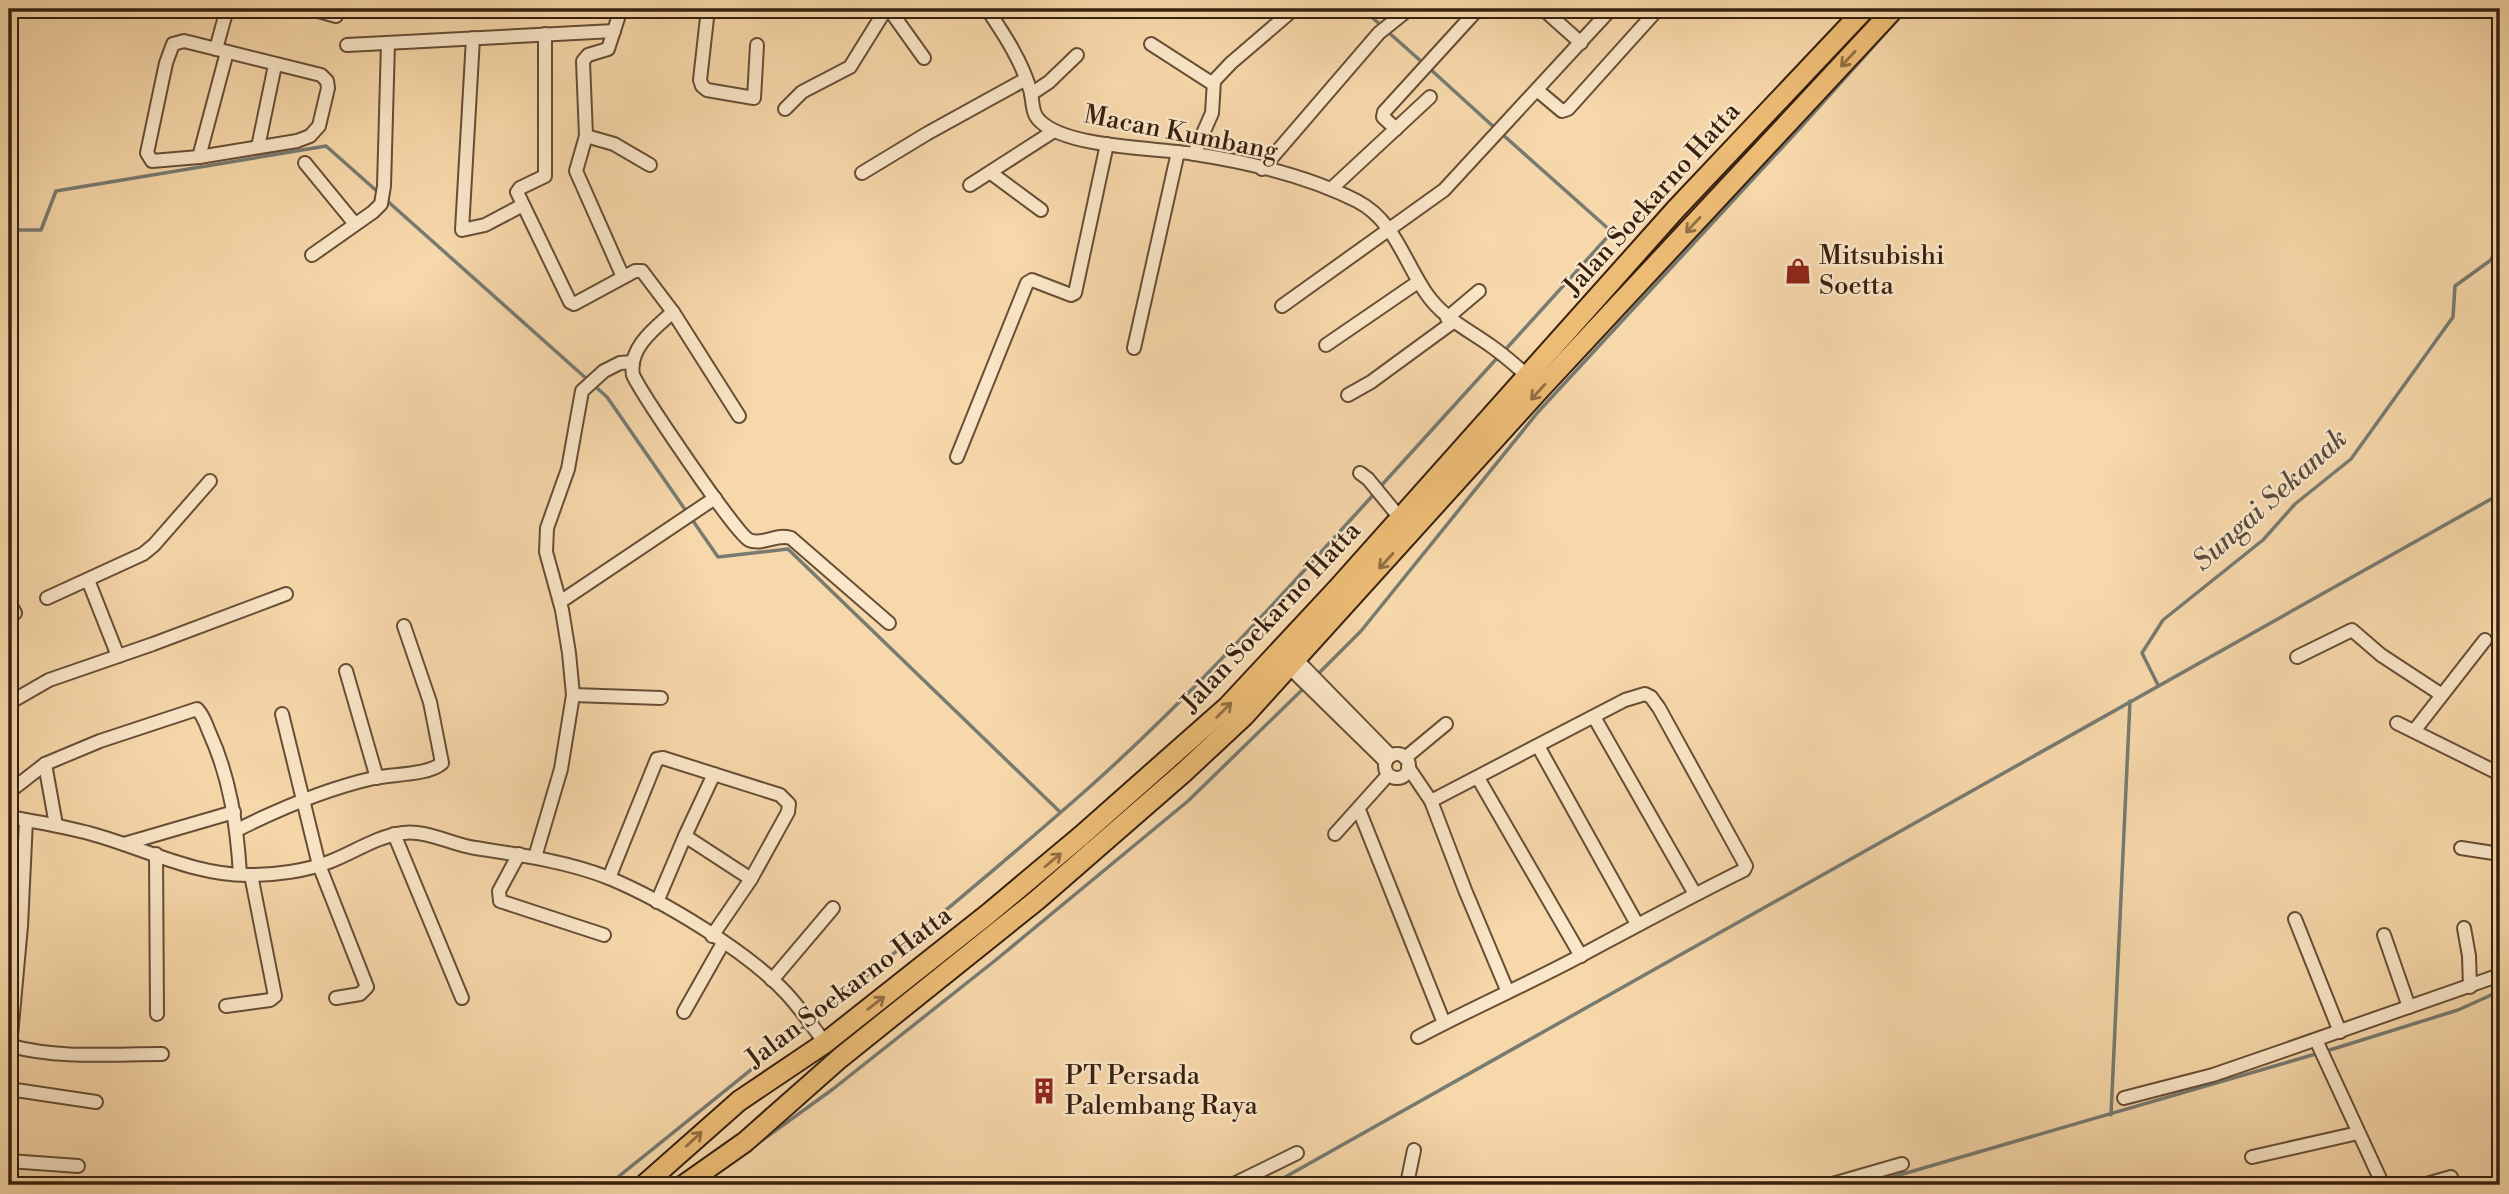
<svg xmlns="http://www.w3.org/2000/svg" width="2509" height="1194" font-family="'Libre Bodoni',serif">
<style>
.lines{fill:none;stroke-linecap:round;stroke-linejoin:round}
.stream{stroke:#777b72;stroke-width:3.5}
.minor-casing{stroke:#674e36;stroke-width:16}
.highway-casing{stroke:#37200f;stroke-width:23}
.minor{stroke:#fae6c8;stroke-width:12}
.highway{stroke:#ecbc75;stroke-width:19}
.oneway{stroke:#926e42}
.labels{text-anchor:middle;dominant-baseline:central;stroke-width:5;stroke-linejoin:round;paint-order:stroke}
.street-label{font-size:26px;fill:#37200f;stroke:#fae6c8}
.poi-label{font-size:26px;fill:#37200f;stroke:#fae6c8;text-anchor:start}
.water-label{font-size:28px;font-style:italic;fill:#574d41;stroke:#fae6c8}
</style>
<rect width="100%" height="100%" fill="#f7d8aa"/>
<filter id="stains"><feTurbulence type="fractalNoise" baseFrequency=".00286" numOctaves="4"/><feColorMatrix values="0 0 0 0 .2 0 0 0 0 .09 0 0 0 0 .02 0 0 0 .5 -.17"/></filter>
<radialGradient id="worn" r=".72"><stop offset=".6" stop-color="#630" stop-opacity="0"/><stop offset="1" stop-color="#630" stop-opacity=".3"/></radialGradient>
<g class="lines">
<g class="stream">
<path d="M1362,9L1382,26"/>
<path d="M1387,31L1423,63"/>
<path d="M1429,68L1496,129"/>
<path d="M1502,134L1612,232L1505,350"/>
<path d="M384,198L607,397L718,557L788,549L1059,811"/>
<path d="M9,230H41L56,191L326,146L379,193"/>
<path d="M1380,487L1499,356"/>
<path d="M1317,675L1361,631L1538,412L1800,128L1907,9"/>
<path d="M2158,685L2142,653L2163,620L2263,540L2295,504L2351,459L2453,317L2455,286L2491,260L2500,239"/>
<path d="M2111,1115L2130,701"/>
<path d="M757,1144L833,1089L997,959L1188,801L1304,688"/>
<path d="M608,1185C768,1056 929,928 1084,792C1188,700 1281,596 1375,493"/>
<path d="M1271,1185L2500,494"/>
<path d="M1865,1185L2333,1049L2458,1010L2500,991"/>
</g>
<g class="minor-casing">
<g id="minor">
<path d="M311,9L336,16"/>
<path d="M621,9L608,49L588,55L583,61L586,136L576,171L623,277"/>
<path d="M708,9L700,80L702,86L707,90L754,98L757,45"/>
<path d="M889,9L924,58"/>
<path d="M987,9C1004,34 1023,63 1031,93C1033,104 1032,115 1041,122C1069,148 1157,148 1195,154C1247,162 1310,177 1357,201C1394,220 1404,261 1426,293C1443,318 1467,329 1491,346C1504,355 1516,366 1528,376"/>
<path d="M1543,9L1581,43"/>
<path d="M545,34V176L520,188L517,192L570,302L574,304L635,271H642L673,312L739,416"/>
<path d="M473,38L462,230L485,225L523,205"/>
<path d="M184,41L321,75L327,81L328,88L319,126L310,136L297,141L199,157L152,161L147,153L166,63L173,44Z"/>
<path d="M1151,44L1213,84"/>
<path d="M347,45L614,31"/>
<path d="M216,49L227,9"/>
<path d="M1537,90L1562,111L1568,109L1658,9"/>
<path d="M1031,94L1049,82L1077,55"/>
<path d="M785,109L802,92L850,67L886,9"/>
<path d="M1396,129L1383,117L1384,112L1478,9"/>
<path d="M586,136L614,144L650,165"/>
<path d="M258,147L275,65"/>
<path d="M1194,154L1212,113L1214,81L1231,63L1294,9"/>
<path d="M199,157L227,52"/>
<path d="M305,163L355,224"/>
<path d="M1262,169L1379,33L1409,9"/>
<path d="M862,173L928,133L1026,79"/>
<path d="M991,173L1041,210"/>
<path d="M970,185L1054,131"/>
<path d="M1331,189L1430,97"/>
<path d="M312,255L373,212L381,204L384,186L388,43"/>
<path d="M1282,306L1444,190L1611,9"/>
<path d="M673,312C655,328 628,348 633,375C643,396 736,534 749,540C762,546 777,533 791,538L889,623"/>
<path d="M1447,318L1479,291"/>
<path d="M1326,345L1418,282"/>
<path d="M1134,348L1178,152"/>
<path d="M1348,395L1371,382L1453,322"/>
<path d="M957,457L1027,283L1032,280L1071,295L1075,293L1107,144"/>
<path d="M1360,473L1368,479L1400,518"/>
<path d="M88,580L118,656"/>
<path d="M47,598L143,554L154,545L210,481"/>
<path d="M9,602L15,613"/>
<path d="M560,602L715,498"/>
<path d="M2297,657L2352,630L2381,655L2442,695"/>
<path d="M1296,659L1391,756"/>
<path d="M1289,667L1386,762"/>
<path d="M346,671L377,778"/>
<path d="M573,695L661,698"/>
<path d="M9,703L49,680L153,644L286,594"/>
<path d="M282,714L319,865L367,987L360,994L336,998"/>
<path d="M1594,717L1695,894"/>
<path d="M2397,723L2500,774"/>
<path d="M2414,731L2485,640"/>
<path d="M1538,746L1637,924"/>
<circle cx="1397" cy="766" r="12"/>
<path d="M1405,758L1446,724"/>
<path d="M45,764L56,825"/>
<path d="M1408,767L1431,801L1465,890L1507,990"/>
<path d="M1478,778L1581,956"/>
<path d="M9,792L45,764L100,741L197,709C204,716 206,725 210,734C230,778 237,826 240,874"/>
<path d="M1359,810L1444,1023"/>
<path d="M9,817C37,822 64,826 92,834C143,848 196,876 250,875C275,875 306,871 329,862C353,853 377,836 403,833C428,830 450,844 475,848C520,855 566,861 609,878C662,900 747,951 786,993C801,1009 813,1027 825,1043"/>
<path d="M237,830C281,808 325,789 374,778C392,774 429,775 442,763L430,702L404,626"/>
<path d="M394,834L462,998"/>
<path d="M1335,834L1388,775"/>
<path d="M685,836L714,774"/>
<path d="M124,844L234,812"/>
<path d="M2461,848L2500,854"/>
<path d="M156,854L157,1014"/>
<path d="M519,854L499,891L500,901L604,935"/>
<path d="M535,857L561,769L573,695L569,653L562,610L546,552L547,528L568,469L582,391L604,371L620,363L633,362"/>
<path d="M609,878L657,759L663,758L780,795L789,804L788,812L751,879L712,936"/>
<path d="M657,902L685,836L751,879"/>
<path d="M2295,919L2340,1032"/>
<path d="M2464,928L2469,956L2470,987"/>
<path d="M2384,935L2409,1007"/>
<path d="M772,980L833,908"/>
<path d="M226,1006L270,1000L275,996L251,875"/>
<path d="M684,1012L723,943"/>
<path d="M1418,1037C1472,1008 1528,984 1582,955C1636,926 1689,897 1744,870L1746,866L1659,708L1651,697L1645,694L1625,700L1431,801"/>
<path d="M2316,1040L2383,1185"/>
<path d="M11,1046C60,1059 111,1054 162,1054"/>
<path d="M9,1058L21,926L26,820"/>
<path d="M9,1089L96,1102"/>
<path d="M2124,1098L2213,1075L2274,1054L2500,975"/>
<path d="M2252,1157L2358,1133"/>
<path d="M9,1161L78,1166"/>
<path d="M1232,1185L1297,1153"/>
<path d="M1409,1185L1408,1179L1414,1150"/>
<path d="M1829,1185L1902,1164"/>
<path d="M2423,1185L2451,1177"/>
</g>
</g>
<g class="highway-casing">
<g id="highway">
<path d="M644,1185L739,1101L825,1043L988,914L1081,836L1228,706L1337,589L1676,209L1865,9"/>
<path d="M684,1185L745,1142L840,1058L1037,900L1184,772L1244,716L1541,388L1894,9"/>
</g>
</g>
<use href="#minor" class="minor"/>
<use href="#highway" class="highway"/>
</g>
<defs><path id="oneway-shaft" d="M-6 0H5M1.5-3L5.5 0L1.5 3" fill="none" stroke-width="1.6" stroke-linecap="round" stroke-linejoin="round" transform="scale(1.75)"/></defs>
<g class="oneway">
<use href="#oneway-shaft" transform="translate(1848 59) rotate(133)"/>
<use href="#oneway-shaft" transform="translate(1693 225) rotate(133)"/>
<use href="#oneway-shaft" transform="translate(1538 392) rotate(132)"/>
<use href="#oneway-shaft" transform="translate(1386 561) rotate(132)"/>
<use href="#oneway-shaft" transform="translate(1224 710) rotate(-45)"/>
<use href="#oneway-shaft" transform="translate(1053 860) rotate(-40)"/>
<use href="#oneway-shaft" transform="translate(876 1003) rotate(-38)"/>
<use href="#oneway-shaft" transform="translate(694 1139) rotate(-43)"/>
</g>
<defs>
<g id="shop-bare" transform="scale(2.1)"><path d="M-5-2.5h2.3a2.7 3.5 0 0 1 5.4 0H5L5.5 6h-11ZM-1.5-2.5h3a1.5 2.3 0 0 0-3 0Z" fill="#8f2418" stroke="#fae6c8" stroke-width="2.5" paint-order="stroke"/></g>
<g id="building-bare" transform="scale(2.1)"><path d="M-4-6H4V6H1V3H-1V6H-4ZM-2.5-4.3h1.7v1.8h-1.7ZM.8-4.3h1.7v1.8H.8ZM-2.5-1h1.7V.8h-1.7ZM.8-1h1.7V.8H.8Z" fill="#8f2418" stroke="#fae6c8" stroke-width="2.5" paint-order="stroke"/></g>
</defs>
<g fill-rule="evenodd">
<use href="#shop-bare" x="1798" y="271"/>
<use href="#building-bare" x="1044" y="1091"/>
</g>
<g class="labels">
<g class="street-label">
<text transform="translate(1181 133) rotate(11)">Macan Kumbang</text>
<text transform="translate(1652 199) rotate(-48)">Jalan Soekarno Hatta</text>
<text transform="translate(1271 617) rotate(-47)">Jalan Soekarno Hatta</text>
<text transform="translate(849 987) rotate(-37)">Jalan Soekarno Hatta</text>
</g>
<g class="poi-label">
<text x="1819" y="256">Mitsubishi<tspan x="1819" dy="30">Soetta</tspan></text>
<text x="1065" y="1076">PT Persada<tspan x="1065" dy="30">Palembang Raya</tspan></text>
</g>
<g class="water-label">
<text transform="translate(2270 500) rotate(-42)">Sungai Sekanak</text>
</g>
</g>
<rect width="2509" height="1194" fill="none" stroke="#f7d8aa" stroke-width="35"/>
<rect x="10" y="10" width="2488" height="1173" fill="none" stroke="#37200f" stroke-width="3.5"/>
<rect x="18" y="18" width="2474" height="1159" fill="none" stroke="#37200f" stroke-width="2"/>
<rect width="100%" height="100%" filter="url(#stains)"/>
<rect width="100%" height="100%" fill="url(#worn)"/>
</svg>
